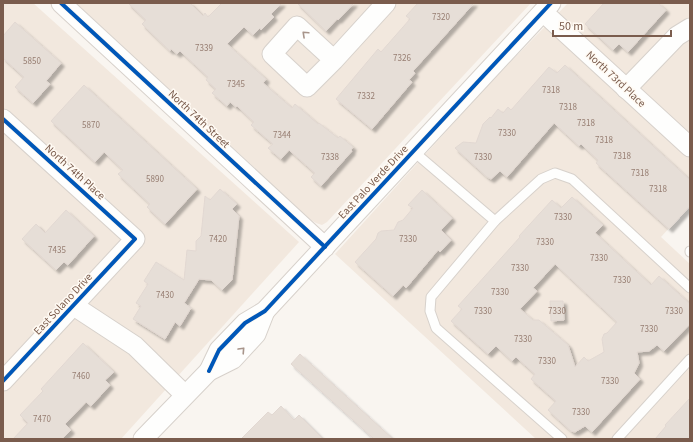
<svg xmlns="http://www.w3.org/2000/svg" width="693" height="442" font-family="'Source Sans 3',sans-serif">
<style>
.residential{fill:#f2e8de}
.building{fill:#e6ded7;stroke:#e2d8d2;fill-rule:evenodd;filter:url(#shadow)}
.lines{fill:none;stroke-linecap:round;stroke-linejoin:round}
.service-casing{stroke:#d7d1cb;stroke-width:11}
.minor-casing{stroke:#d7d1cb;stroke-width:21}
.service{stroke:#fefefd;stroke-width:9}
.minor{stroke:#fefefd;stroke-width:19}
.cycleway-casing{stroke:#fffaf3;stroke-width:6}
.cycleway{stroke:#0057b8;stroke-width:4}
.oneway{stroke:#a8958b}
.labels{text-anchor:middle;dominant-baseline:central;stroke-width:3;stroke-linejoin:round;paint-order:stroke}
.number-label{font-size:9px;fill:#977e72}
.street-label{font-size:11px;fill:#7a5c4d;stroke:#fffaf3}
</style>
<defs>
<filter id="shadow"><feDropShadow dx="3.5" dy="3.5" stdDeviation="1" flood-color="#0004"/></filter>
</defs>
<rect width="100%" height="100%" fill="#f9f5f0"/>
<g class="residential">
<path d="M3,3H33L299,242L121,439H3Z"/>
<path d="M76,3H531L327,222L322,225L316,223L311,220Z"/>
<path d="M568,3H690V205L661,237L690,264V439H536L335,254L490,83Z"/>
</g>
<g class="building">
<path d="M128,3H190L203,16L205,13L208,17L222,3H282L271,14L274,17L261,30L260,28L253,35L244,27L227,44L266,79L263,83L292,108L295,104L318,124L319,123L338,138L340,136L353,147L351,150L352,151L321,186L311,177L315,173L289,150L281,159L268,148L273,144L251,125L254,122L237,106L236,107L230,102L227,106L212,93L216,89L206,80L208,77L180,51L177,54L171,49L170,51L142,24L146,20Z"/>
<path d="M297,3H354L338,20L337,19L326,31Z"/>
<path d="M418,3H474L413,71L415,73L409,80L412,82L372,129L336,99L378,49L381,52L410,19L406,16Z"/>
<path d="M604,3H658L666,10L628,52L619,44L613,50L585,24Z"/>
<path d="M15,22L61,63L46,81L50,84L33,103L15,87L24,77L3,58V36Z"/>
<path d="M565,65L690,180V206L669,229L596,163L598,160L581,144L579,146L554,123L507,177L500,171L491,179L487,177L455,148L463,142L476,143L483,124L490,117L491,118L498,109L503,113L508,107L511,110L549,67L557,73Z"/>
<path d="M84,85L197,189L165,224L147,207L150,204L118,174L123,170L104,152L95,162L51,121Z"/>
<path d="M220,189L237,204L232,209L239,216L232,280L222,290L211,280L199,279L184,303L191,308L180,326L175,322L165,339L133,319L141,306L136,303L148,284L144,281L156,262L184,280L187,250L196,251V241L201,236L205,196L210,200Z"/>
<path d="M422,190L452,218L441,230L451,240L440,252L438,250L406,288L403,285L393,296L355,262L376,239L378,233L381,231L394,230L398,222L403,220L413,208L408,205Z"/>
<path d="M572,197L603,225L595,233L651,285L659,276L690,304V324L664,351L657,345L649,351L637,352L639,363L634,373L640,379L592,432L585,426L575,432L571,431L548,410L556,401L531,379L535,374L516,357L512,361L496,346L488,354L451,321L462,309L458,306L520,237L519,236L552,200L561,208ZM555,264L617,322L607,333L604,334L602,339L604,352L588,361L584,357L575,367L568,345L539,320H533L520,309L537,291L533,288Z"/>
<path d="M66,210L94,236L68,265L64,262L56,270L22,239L36,224L45,233Z"/>
<path d="M550,301H563L564,320L551,321Z"/>
<path d="M83,343L114,372L105,380L110,385L91,406L86,402L65,424L71,430L62,439H13L28,423L20,415L43,391L41,389Z"/>
<path d="M300,354L393,439H374L291,364Z"/>
<path d="M690,398V439H655L666,426L665,425Z"/>
<path d="M281,406L294,420L299,415L323,439H241L268,412L272,415Z"/>
</g>
<g class="lines">
<g class="service-casing">
<g id="service">
<path d="M413,151L495,221"/>
<path d="M690,251V252"/>
<path d="M562,439L436,328L430,311L431,297L495,221L541,179L555,173L572,179L690,288"/>
<path d="M617,439L690,359"/>
</g>
</g>
<g class="minor-casing">
<g id="minor">
<path d="M61,3L325,247"/>
<path d="M543,12L690,147"/>
<path d="M334,60L297,26L272,54L307,87L334,60L386,3"/>
<path d="M626,89L677,36L690,28"/>
<path d="M3,119L135,239L3,381"/>
<path d="M74,306L135,346L185,395"/>
<path d="M209,371L219,350L245,323L265,311L551,3"/>
<path d="M143,439L209,371L233,359L256,334L265,311"/>
</g>
</g>
<use href="#service" class="service"/>
<use href="#minor" class="minor"/>
<g class="cycleway-casing">
<g id="cycleway">
<path d="M61,3L325,247"/>
<path d="M3,119L135,239L3,381"/>
<path d="M209,371L219,350L245,323L265,311L551,3"/>
</g>
</g>
<use href="#cycleway" class="cycleway"/>
</g>
<defs><path id="oneway-chevron" d="M-2-3.5L2.5 0L-2 3.5" fill="none" stroke-width="1.6" stroke-linecap="round" stroke-linejoin="round"/></defs>
<g class="oneway">
<use href="#oneway-chevron" transform="translate(305 34) rotate(-137)"/>
<use href="#oneway-chevron" transform="translate(242 350) rotate(-47)"/>
</g>
<g class="labels">
<g class="number-label">
<text x="441" y="17">7320</text>
<text x="204" y="48">7339</text>
<text x="402" y="58">7326</text>
<text x="32" y="61">5850</text>
<text x="236" y="84">7345</text>
<text x="551" y="90">7318</text>
<text x="366" y="96">7332</text>
<text x="568" y="107">7318</text>
<text x="586" y="123">7318</text>
<text x="91" y="125">5870</text>
<text x="507" y="133">7330</text>
<text x="282" y="135">7344</text>
<text x="604" y="140">7318</text>
<text x="622" y="156">7318</text>
<text x="330" y="157">7338</text>
<text x="483" y="157">7330</text>
<text x="640" y="173">7318</text>
<text x="155" y="179">5890</text>
<text x="658" y="189">7318</text>
<text x="563" y="217">7330</text>
<text x="218" y="239">7420</text>
<text x="408" y="239">7330</text>
<text x="545" y="242">7330</text>
<text x="57" y="250">7435</text>
<text x="599" y="258">7330</text>
<text x="520" y="268">7330</text>
<text x="622" y="280">7330</text>
<text x="500" y="292">7330</text>
<text x="165" y="295">7430</text>
<text x="483" y="311">7330</text>
<text x="557" y="311">7330</text>
<text x="674" y="311">7330</text>
<text x="649" y="329">7330</text>
<text x="523" y="339">7330</text>
<text x="547" y="361">7330</text>
<text x="81" y="376">7460</text>
<text x="610" y="381">7330</text>
<text x="581" y="412">7330</text>
<text x="42" y="419">7470</text>
</g>
<g class="street-label">
<text transform="translate(616 79) rotate(43)">North 73rd Place</text>
<text transform="translate(199 119) rotate(43)">North 74th Street</text>
<text transform="translate(75 172) rotate(42)">North 74th Place</text>
<text transform="translate(373 182) rotate(-47)">East Palo Verde Drive</text>
<text transform="translate(63 304) rotate(-47)">East Solano Drive</text>
</g>
</g>
<rect width="693" height="442" fill="none" stroke="#7a5c4d" stroke-width="8"/>
<path d="M553 30v6h118v-6" fill="none" stroke="#7a5c4d" stroke-width="2"/>
<text x="559" y="30" font-size="12" fill="#7a5c4d" stroke="#fffaf3" stroke-width="3" paint-order="stroke">50 m</text>
</svg>
